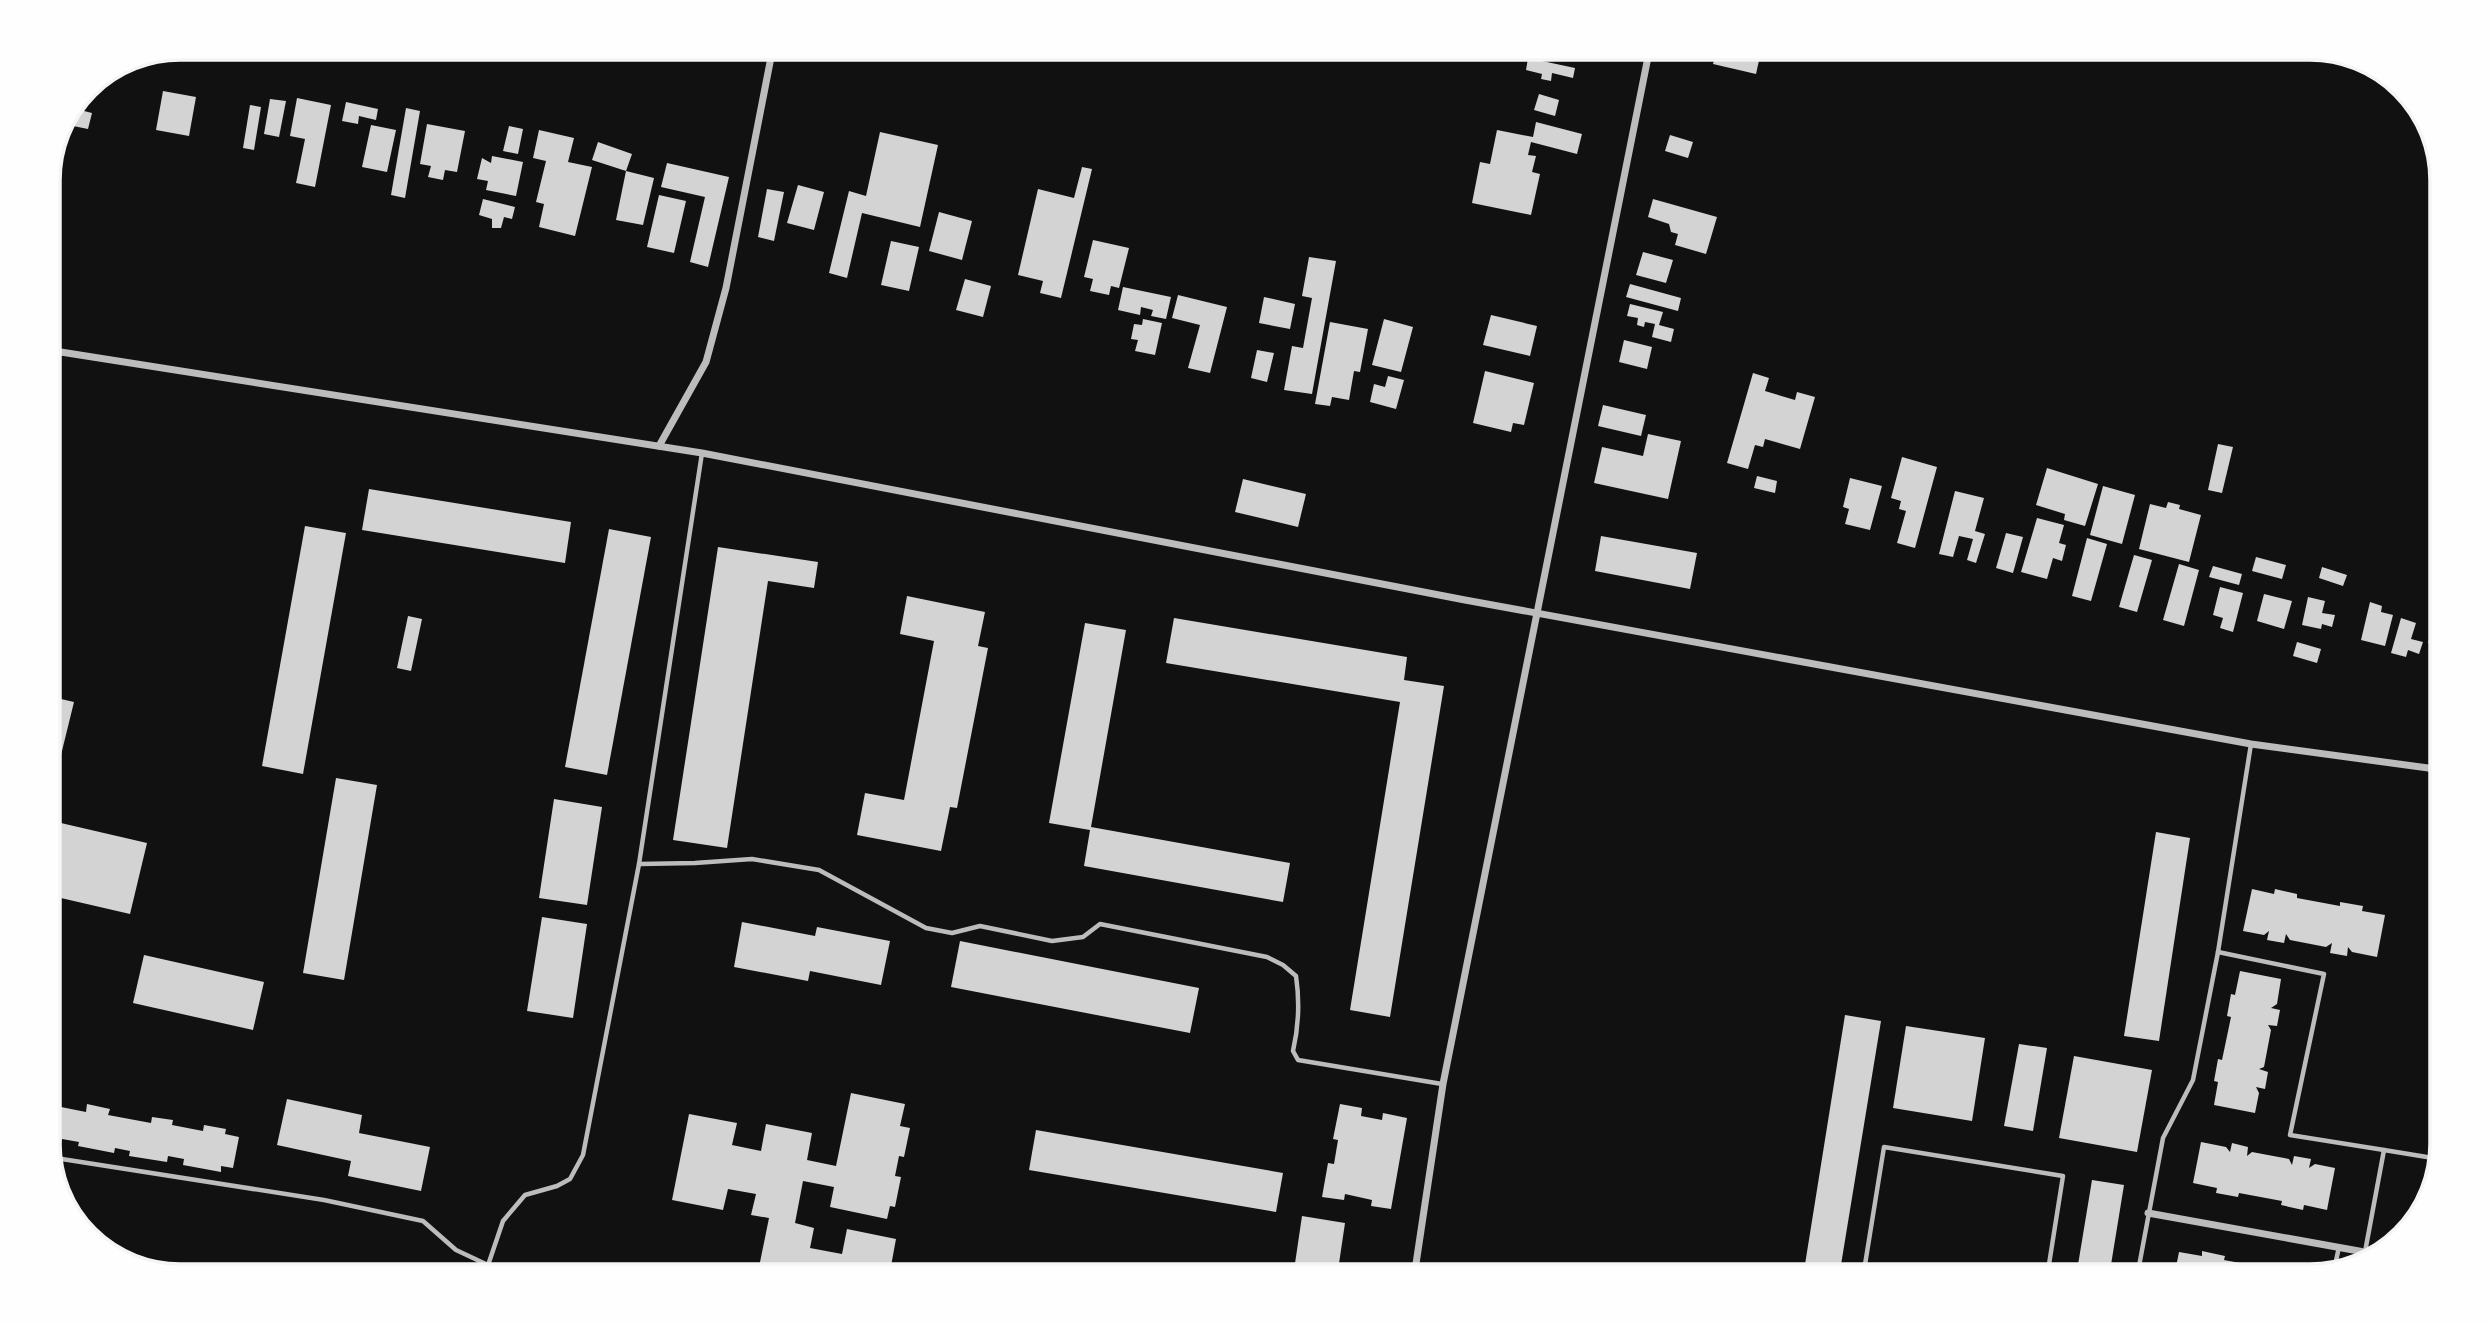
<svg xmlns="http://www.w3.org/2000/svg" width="2490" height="1324" font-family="'Fira Sans',sans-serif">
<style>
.building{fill:#d3d3d3}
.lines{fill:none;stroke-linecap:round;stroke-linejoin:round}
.service{stroke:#bcbcbc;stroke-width:4.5}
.minor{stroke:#bcbcbc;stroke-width:7}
.rim{fill:none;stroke:#f5f5f5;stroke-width:3.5}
</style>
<rect width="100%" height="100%" fill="#111"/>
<g class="building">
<path d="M1522,47H1574L1572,61L1521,51Z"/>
<path d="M1717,47H1762L1756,74L1713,64Z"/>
<path d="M1528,58L1575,68L1573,78L1552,73L1551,81L1541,79L1542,74L1526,70Z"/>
<path d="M163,91L196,97L189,136L156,130Z"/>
<path d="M1539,94L1559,100L1555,116L1534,110Z"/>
<path d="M297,98L331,105L315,187L296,183L305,139L290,136Z"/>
<path d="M270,99L286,101L279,137L264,134Z"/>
<path d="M346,102L378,109L376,120L359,116L358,124L342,121Z"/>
<path d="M250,105L261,107L254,150L243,148Z"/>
<path d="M406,108L420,111L405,198L391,195Z"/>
<path d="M76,109L92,113L88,129L68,125Z"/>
<path d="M1536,122L1582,134L1577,154L1531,142L1528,155L1536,156L1532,172L1540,174L1531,215L1472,203L1480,162L1490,164L1497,130L1533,137Z"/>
<path d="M427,124L465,131L457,172L445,170L443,180L428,177L431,166L420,164Z"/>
<path d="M371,125L396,130L387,172L362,167Z"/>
<path d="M509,126L523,129L518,154L503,151Z"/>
<path d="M539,130L574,138L568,162L592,167L575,236L539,227L544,204L536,202L546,161L533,158Z"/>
<path d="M880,132L938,145L920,227L862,213L847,278L829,273L849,191L866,196Z"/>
<path d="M1670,135L1693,142L1688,158L1665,151Z"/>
<path d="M598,142L632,154L626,171L592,160Z"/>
<path d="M492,156L523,162L516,196L486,190L488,181L477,179L482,158L491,163Z"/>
<path d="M667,163L729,177L708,267L690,262L705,197L661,187Z"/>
<path d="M1082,167L1092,169L1061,298L1040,293L1043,281L1018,275L1038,189L1074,198Z"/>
<path d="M626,171L654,178L643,225L616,220Z"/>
<path d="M798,185L824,192L814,230L787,223Z"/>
<path d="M767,189L784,192L774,241L758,237Z"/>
<path d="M659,195L686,201L674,253L647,247Z"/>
<path d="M483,199L515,207L512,219L504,217L501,228H492V219L479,215Z"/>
<path d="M1653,199L1717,217L1706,254L1675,245L1678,234L1671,232L1669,224L1648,217Z"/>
<path d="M939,212L972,221L962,260L929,251Z"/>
<path d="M1093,240L1129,248L1119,288L1111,286L1109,295L1090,291L1093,279L1084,277Z"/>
<path d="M891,241L919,247L909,291L881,285Z"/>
<path d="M1643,252L1673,260L1666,283L1636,275Z"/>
<path d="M1309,257L1336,261L1312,394L1284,390L1292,346L1303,348L1312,298L1302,296Z"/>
<path d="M965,279L991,286L983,317L956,310Z"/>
<path d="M1630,284L1681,298L1678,311L1626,297Z"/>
<path d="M1123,287L1171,297L1166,319L1151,316L1153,310L1141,307L1140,315L1118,310Z"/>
<path d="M1178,295L1227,307L1210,373L1188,368L1200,325L1172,318Z"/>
<path d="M1264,297L1295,304L1290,329L1259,323Z"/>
<path d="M1630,304L1663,312L1659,325L1674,329L1671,342L1652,337L1655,324L1645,322L1644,327L1637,325L1638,318L1627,316Z"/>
<path d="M1491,315L1537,326L1530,356L1483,345Z"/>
<path d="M1143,319L1162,323L1155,355L1135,351L1138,340L1131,339L1134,324L1142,325Z"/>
<path d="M1384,319L1413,327L1401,372L1372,365Z"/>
<path d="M1330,322L1368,329L1360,372L1354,371L1349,400L1332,397L1330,406L1315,404Z"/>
<path d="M1624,340L1652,347L1647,369L1619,362Z"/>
<path d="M1257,350L1274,353L1267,382L1251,378Z"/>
<path d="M1485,371L1534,383L1524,425L1513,423L1511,432L1473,423Z"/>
<path d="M1753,373L1769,378L1765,391L1795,400L1797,392L1815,397L1800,449L1765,439L1763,447L1755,445L1748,469L1727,463Z"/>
<path d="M1388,376L1404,380L1396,409L1370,402L1374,384L1385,387Z"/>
<path d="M1603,405L1646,415L1641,436L1598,426Z"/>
<path d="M1648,434L1681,441L1668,499L1594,483L1602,447L1643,456Z"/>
<path d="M2218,444L2233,447L2222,493L2208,490Z"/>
<path d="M1902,457L1937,467L1915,548L1897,543L1906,511L1899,509L1901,501L1891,498Z"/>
<path d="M2047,468L2098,484L2085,526L2064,520L2065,514L2036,505Z"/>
<path d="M1757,476L1777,481L1775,493L1754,488Z"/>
<path d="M1850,478L1882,486L1870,530L1845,524L1849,509L1843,507Z"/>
<path d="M1243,479L1306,494L1298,527L1235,512Z"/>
<path d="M2103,486L2135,495L2122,544L2090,535Z"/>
<path d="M369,489L571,522L565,563L362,530Z"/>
<path d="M1955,491L1984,498L1975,531L1985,534L1976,563L1967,560L1973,539L1959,536L1953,557L1939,554Z"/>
<path d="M2168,502L2180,505L2179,509L2201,515L2189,562L2139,549L2150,504L2166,508Z"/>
<path d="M2037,518L2064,525L2059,543L2066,545L2062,561L2053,558L2047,579L2021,572Z"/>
<path d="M305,526L346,533L303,774L262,766Z"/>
<path d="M609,529L651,537L607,775L565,767Z"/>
<path d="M2006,533L2023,537L2013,573L1996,568Z"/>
<path d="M1601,536L1697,553L1690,589L1595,571Z"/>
<path d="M2087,538L2107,544L2091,601L2072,596Z"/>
<path d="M718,547L818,562L814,588L768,581L727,848L673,840Z"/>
<path d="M2134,555L2152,560L2137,612L2119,607Z"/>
<path d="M2256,557L2286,565L2282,579L2252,571Z"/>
<path d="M2179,564L2199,570L2184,626L2163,620Z"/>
<path d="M2213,566L2242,574L2239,585L2209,577Z"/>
<path d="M2322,567L2347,575L2343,586L2319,578Z"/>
<path d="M2220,587L2243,593L2233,632L2220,628L2223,618L2213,615Z"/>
<path d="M2264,594L2292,601L2284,629L2257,621Z"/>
<path d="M907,596L985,612L978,646L988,648L957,808L950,807L941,851L857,835L865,793L904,800L934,641L900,634Z"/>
<path d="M2308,597L2325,601L2322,613L2335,615L2332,627L2322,624L2321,629L2302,625Z"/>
<path d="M2370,602L2382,606L2381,612L2393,615L2385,646L2361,640Z"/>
<path d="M408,616L422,619L411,671L397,668Z"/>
<path d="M1174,618L1407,657L1404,680L1444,686L1390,1017L1350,1010L1400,702L1166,663Z"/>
<path d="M2401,618L2416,623L2411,639L2423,642L2419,654L2408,650L2406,657L2391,653Z"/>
<path d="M1085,623L1126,630L1091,827L1290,863L1283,902L1084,866L1090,830L1049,823Z"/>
<path d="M2443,623V656L2433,654L2436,645L2428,643L2431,633L2438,635Z"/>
<path d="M2297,642L2321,649L2317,663L2293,656Z"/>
<path d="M48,696L74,702L61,755L51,753L49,764Z"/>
<path d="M336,778L377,785L344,980L303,973Z"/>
<path d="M554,799L602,807L587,905L539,898Z"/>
<path d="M48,820L147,843L130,914L48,895Z"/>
<path d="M2156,832L2190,838L2159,1041L2124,1036Z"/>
<path d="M2252,889L2274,894L2275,889L2297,894V898L2340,906V902L2363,906L2362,911L2385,915L2377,957L2352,952L2348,947L2347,956L2330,953L2332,943L2326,947L2290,940L2286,934L2284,943L2267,940L2269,931L2264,935L2243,931Z"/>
<path d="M542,917L587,924L573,1018L527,1011Z"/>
<path d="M742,922L815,936L817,927L890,941L881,985L810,971L808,981L734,967Z"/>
<path d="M960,941L1199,988L1190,1033L951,987Z"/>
<path d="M144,955L264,982L253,1030L133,1003Z"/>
<path d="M2240,971L2281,979L2277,1004L2271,1008L2280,1010L2277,1026L2268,1025L2271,1030L2264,1067L2259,1069L2268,1072L2265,1089L2256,1087L2259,1093L2255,1113L2214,1105L2218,1082L2214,1081L2218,1059L2222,1060L2231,1017L2227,1016L2231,994L2235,995Z"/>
<path d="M1845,1015L1881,1021L1839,1277H1803Z"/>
<path d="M1906,1026L1985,1038L1972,1121L1893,1108Z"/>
<path d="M2019,1044L2047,1048L2033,1131L2004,1126Z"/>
<path d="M2074,1056L2152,1070L2137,1152L2059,1138Z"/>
<path d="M851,1093L905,1104L900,1126L910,1128L904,1157L899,1156L895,1176L901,1177L895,1207L890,1206L887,1219L830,1207L834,1187L803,1181L795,1223L814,1228L810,1248L842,1254L847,1229L896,1239L889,1277H757L769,1218L751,1215L756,1194L728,1189L723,1210L672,1200L689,1114L737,1123L732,1145L761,1151L766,1124L812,1133L807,1160L836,1166Z"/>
<path d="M48,1098L57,1100L56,1106L86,1112L87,1104L110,1109L108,1115L151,1123L152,1117L173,1120L172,1125L203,1131L204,1125L226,1129L225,1134L239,1137L233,1168L221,1166V1172L183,1165L184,1159L168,1156L167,1162L129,1156L130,1151L115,1148L114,1153L78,1146L79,1142L62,1139L61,1144L48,1141Z"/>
<path d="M287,1099L362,1115L359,1133L430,1147L421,1191L348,1176L351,1161L277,1145Z"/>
<path d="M1340,1104L1362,1108L1361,1116L1382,1120L1383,1113L1407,1118L1391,1209L1371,1206L1372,1200L1345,1194L1344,1200L1322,1197L1328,1163L1334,1164L1338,1140L1333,1139Z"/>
<path d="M1036,1130L1283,1173L1276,1212L1029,1170Z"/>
<path d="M2201,1142L2226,1147L2230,1152L2232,1143L2248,1147L2247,1156L2252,1152L2289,1159L2292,1165L2294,1156L2311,1159L2309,1168L2315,1164L2335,1168L2327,1210L2304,1205L2303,1210L2281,1205L2282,1201L2239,1193L2238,1197L2216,1193L2217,1188L2193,1183Z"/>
<path d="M2092,1180L2124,1185L2109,1277H2076Z"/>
<path d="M2423,1182L2433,1184L2429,1203L2416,1218Z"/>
<path d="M1302,1216L1345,1223L1337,1277H1293Z"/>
<path d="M2202,1251L2225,1256L2224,1260L2267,1268L2268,1264L2290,1268L2289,1273L2303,1277H2174L2179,1252L2202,1256Z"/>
<path d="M1603,1264L1675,1275V1277H1601Z"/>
</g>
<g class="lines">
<g class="service">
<path d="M639,864L695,863L752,859L819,870L926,928L952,933L980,926L1052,941L1083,937L1100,924L1267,957L1283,965L1296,976C1300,1003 1299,1025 1293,1051L1298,1060L1442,1084"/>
<path d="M2218,952L2324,974L2290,1135L2384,1150"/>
<path d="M49,1157L324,1200L423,1221L456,1250L488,1265"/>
<path d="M2365,1252L2384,1150L2439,1159"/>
<path d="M2334,1270L2339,1247"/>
<path d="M484,1277L503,1221L525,1195L557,1186L570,1179L583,1155L639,864L702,453"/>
<path d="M1863,1277L1884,1147L2063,1176L2047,1277"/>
<path d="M2137,1277L2163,1138L2193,1080L2218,952L2251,744"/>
</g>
<g class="minor">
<path d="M48,350L702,453L1465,600L2251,744L2443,770"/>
<path d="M659,446L706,362L726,288L773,47"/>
<path d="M2148,1213L2381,1255"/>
<path d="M1414,1277L1443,1084L1650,47"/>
</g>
</g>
<path d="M0 0H2490V1324H0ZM180 60H2310A120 120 0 0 1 2430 180V1144A120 120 0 0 1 2310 1264H180A120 120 0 0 1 60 1144V180A120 120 0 0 1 180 60Z" fill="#fefefe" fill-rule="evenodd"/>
<path class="rim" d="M180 60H2310A120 120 0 0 1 2430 180V1144A120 120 0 0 1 2310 1264H180A120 120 0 0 1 60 1144V180A120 120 0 0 1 180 60Z"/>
</svg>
